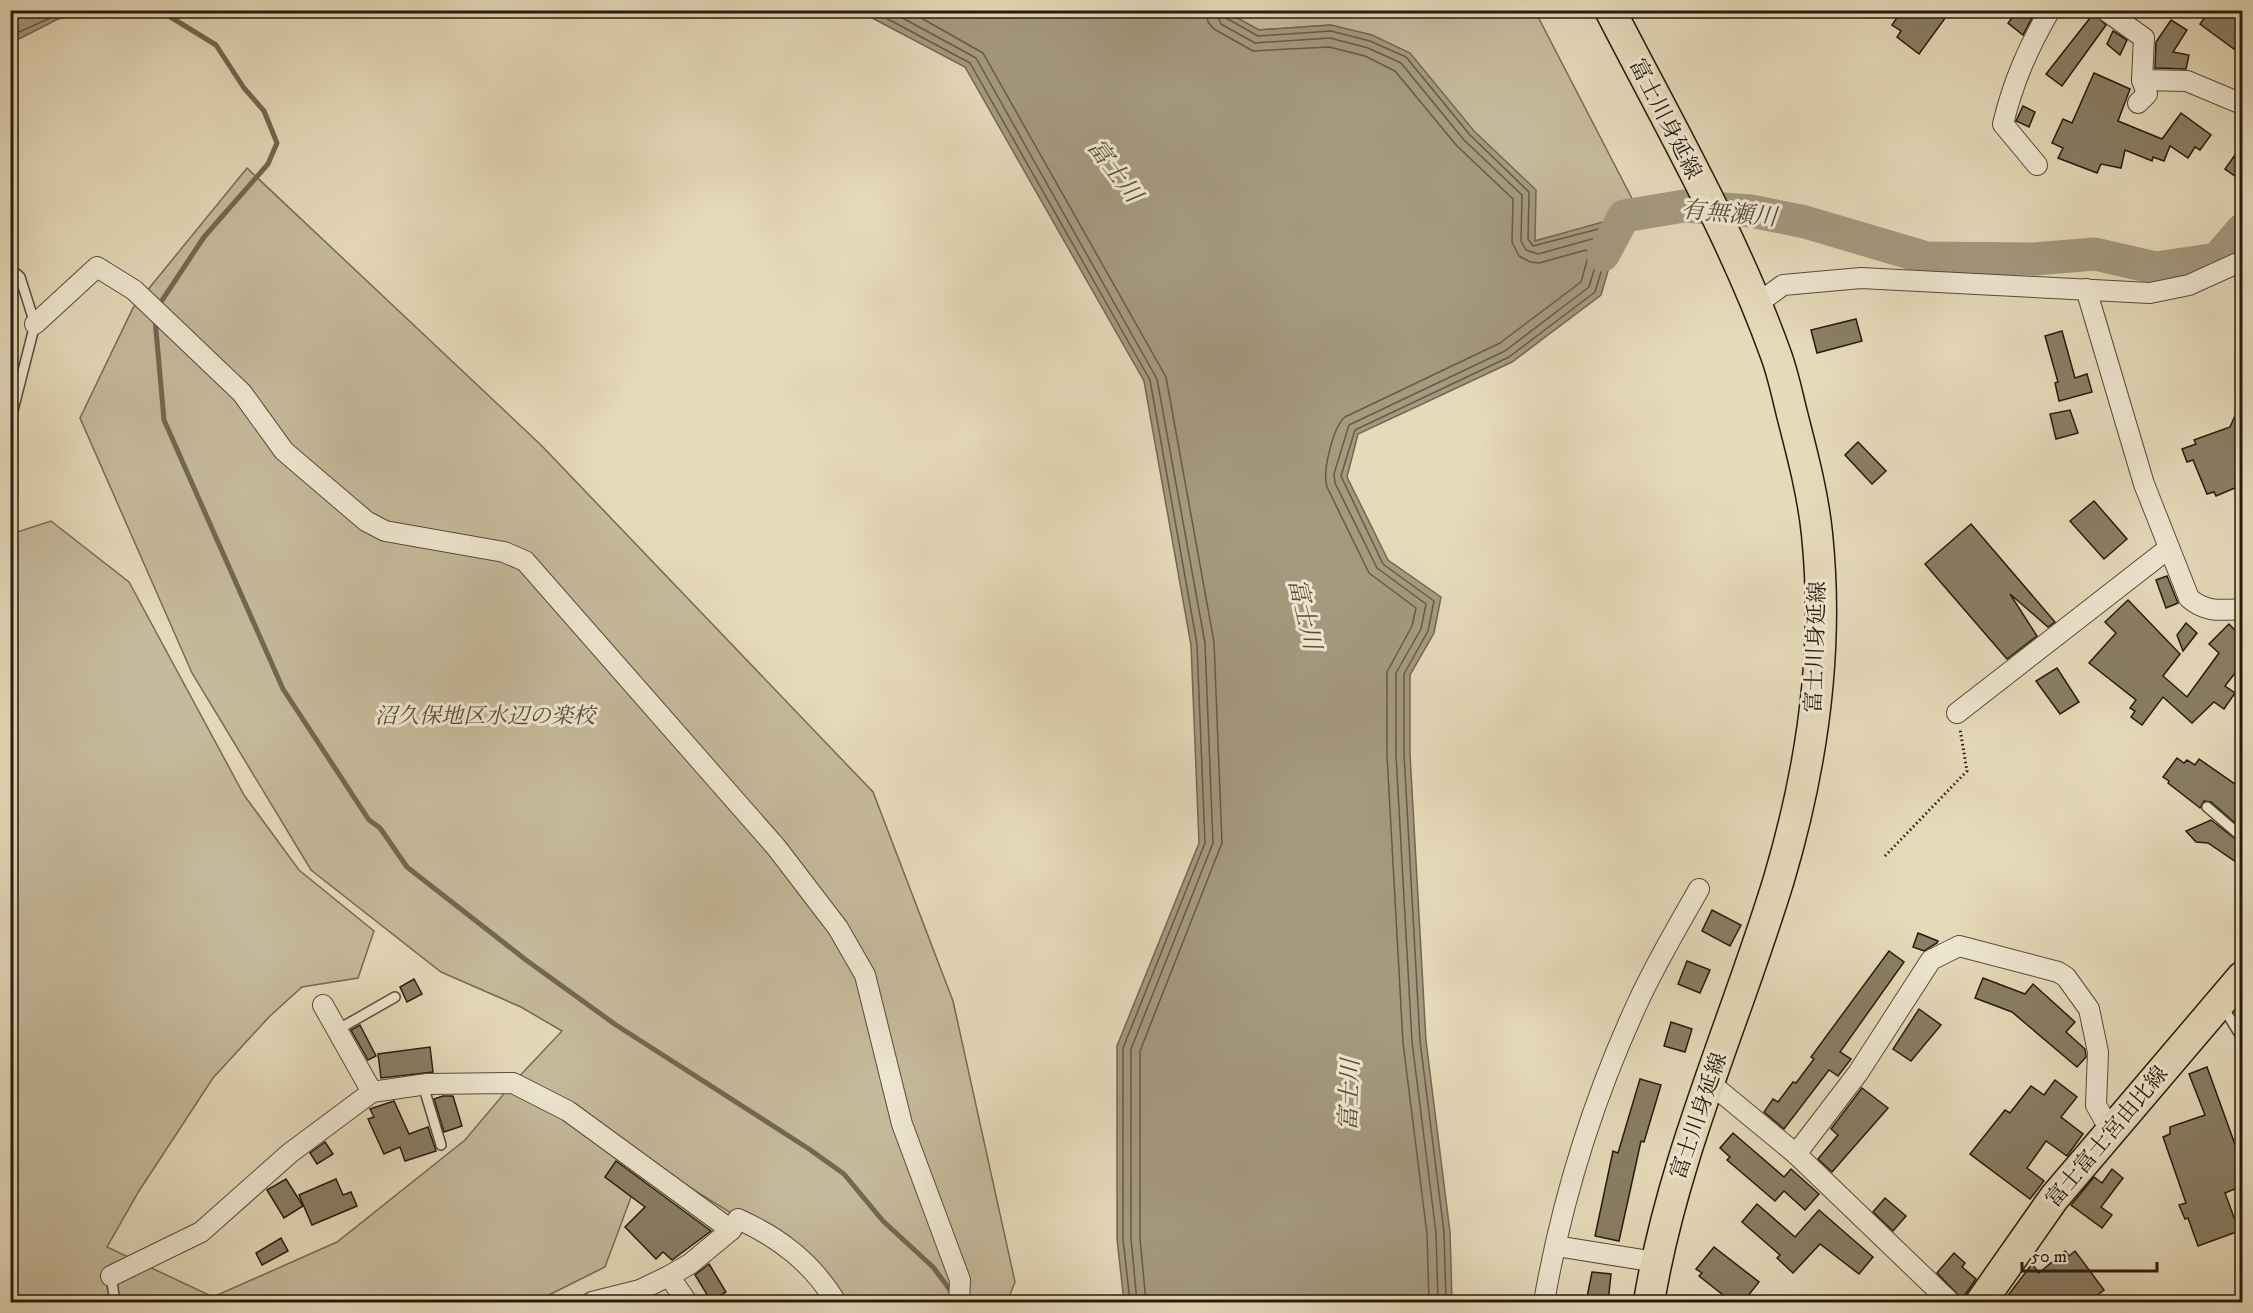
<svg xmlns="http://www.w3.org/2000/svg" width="2253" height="1313" font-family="'IM FELL DW Pica','Noto Serif JP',serif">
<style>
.green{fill:#c6ba9c;stroke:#766a54;stroke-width:1.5}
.water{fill:#a5997f;stroke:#736751;stroke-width:1.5}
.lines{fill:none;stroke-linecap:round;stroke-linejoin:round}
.shore{stroke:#665a46;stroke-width:1.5}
.stream{stroke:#736751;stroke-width:5}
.river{stroke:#a5997f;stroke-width:33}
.building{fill:#8a7e66;stroke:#271b0c;stroke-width:1.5}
.lane-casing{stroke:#574b38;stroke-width:12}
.street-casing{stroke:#574b38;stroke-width:22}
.primary-casing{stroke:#271b0c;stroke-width:33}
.path{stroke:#271b0c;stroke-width:3;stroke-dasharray:1.5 3;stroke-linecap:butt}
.lane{stroke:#efe7d2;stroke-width:9}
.street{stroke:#efe7d2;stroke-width:20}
.primary{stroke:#e6daba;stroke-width:30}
.labels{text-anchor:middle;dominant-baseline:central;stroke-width:6;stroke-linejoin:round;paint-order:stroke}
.street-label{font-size:22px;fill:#271b0c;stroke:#efe7d2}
.park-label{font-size:22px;font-style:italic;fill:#574b37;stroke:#efe7d2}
.water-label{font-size:24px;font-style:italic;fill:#594d3a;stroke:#efe7d2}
</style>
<rect width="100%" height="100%" fill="#e6daba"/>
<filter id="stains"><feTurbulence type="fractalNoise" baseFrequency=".00333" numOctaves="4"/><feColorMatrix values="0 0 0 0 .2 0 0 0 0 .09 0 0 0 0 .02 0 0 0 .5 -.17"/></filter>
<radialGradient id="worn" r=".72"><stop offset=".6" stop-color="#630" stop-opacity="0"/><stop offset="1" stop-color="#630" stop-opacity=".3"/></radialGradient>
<g class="green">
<path d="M1220,11H1535L1640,214L1534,241L1331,25L1259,30Z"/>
<path d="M247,168L541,445L873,792L953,1001L1015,1282L1007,1302H836L799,1255L655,1166L631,1197L605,1267L535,1302H11V534L51,521L129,582L244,795L299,870L374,931L358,978L302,987L270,1016L213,1078L139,1191L107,1247L213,1297L337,1242L465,1140L513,1083L562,1031L521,1007L441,972L311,870L192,673L80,418L133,308Z"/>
</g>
<g class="water">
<path d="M11,10H92V11L58,19L11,43Z"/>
<path d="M1225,11L1259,30L1331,25L1372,35L1410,53L1474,131L1536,190L1535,241L1624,216L1601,295L1512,362L1358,434L1347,477L1388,560L1441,597L1434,633L1410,675V754L1426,1041L1450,1232L1452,1302H1124L1117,1239V1046L1199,843L1191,645L1144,381L965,67L859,11Z"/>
</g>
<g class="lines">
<g class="shore">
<path d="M871,10L970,63L1150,380L1197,644L1205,843L1123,1048V1239L1130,1302"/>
<path d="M888,10L976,58L1157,379L1205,643L1213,843L1131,1049V1238L1137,1302"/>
<path d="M907,10L983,53L1166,377L1214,642L1222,843L1140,1051V1238L1146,1302"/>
<path d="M1206,10L1208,22L1214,29L1253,51L1329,47L1365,56L1395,71L1457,146L1513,199L1512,242L1519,256L1530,262L1539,263L1586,250L1589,253L1581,282L1500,343L1345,417C1333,427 1322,472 1327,487L1369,573L1416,608L1412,626L1387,672V755L1403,1043L1427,1234L1429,1302"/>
<path d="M1215,10L1221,24L1255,43L1330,38L1368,48L1401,63L1464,140L1522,195L1521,241L1526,250L1538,254L1599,237L1603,240L1589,287L1505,351L1349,425L1334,474L1335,483L1377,568L1426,604L1421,629L1396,673V755L1412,1042L1436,1233L1438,1302"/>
<path d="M1223,10L1226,18L1258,36L1331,31L1370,41L1406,57L1470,135L1529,192L1528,239L1533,246L1610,226L1614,229L1595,292L1509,357L1355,430L1341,476L1383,564L1434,601L1428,631L1404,674V754L1420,1041L1444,1232L1446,1302"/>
<path d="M10,36L68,10"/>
</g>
<g class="stream">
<path d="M157,308L204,237L268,164L277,143L264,111L244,88L216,45L159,10"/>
<path d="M155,319L164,420L283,689L369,820L380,828L407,867L526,960L616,1025L809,1149L844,1174L883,1221L933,1267L953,1294"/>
</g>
<path class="river" d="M1603,255L1624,216L1684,206L1751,211L1805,222L1927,258L2034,259L2095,254L2156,268L2217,259L2242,230"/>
</g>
<g class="building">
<path d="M1902,10H1951L1919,54L1897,37L1901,31L1892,25Z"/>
<path d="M2018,10H2036L2023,35L2008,23Z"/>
<path d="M2210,10H2242V55L2200,24Z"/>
<path d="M2094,13L2106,25L2062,86L2046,74Z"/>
<path d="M2171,20L2187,30L2173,52L2189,55L2186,69L2155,68L2156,42Z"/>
<path d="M2113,31L2127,40L2120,55L2107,44Z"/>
<path d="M2094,73L2130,89L2118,121L2162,139L2181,113L2211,135L2200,150L2195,147L2188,158L2170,146L2164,161L2153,157L2152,161L2125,150L2121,168L2101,164L2097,173L2058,158L2063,148L2052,143L2063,119L2072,123Z"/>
<path d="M2023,106L2035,112L2029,127L2016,121Z"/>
<path d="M2242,145V181L2225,169Z"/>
<path d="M1856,319L1862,341L1817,353L1811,330Z"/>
<path d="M2062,331L2075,378L2087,374L2092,392L2059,401L2055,383L2058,382L2045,336Z"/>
<path d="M2242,400V485L2216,496L2214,492L2207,494L2193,460L2187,462L2182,449L2196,444L2194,440L2230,427Z"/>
<path d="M2070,410L2078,433L2056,439L2050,414Z"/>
<path d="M1858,442L1886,471L1872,484L1845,455Z"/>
<path d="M2094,501L2127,539L2104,559L2070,521Z"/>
<path d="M1971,524L2055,622L2048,627L2010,594L2037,636L2007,659L1925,564Z"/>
<path d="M2167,576L2178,603L2166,608L2156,580Z"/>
<path d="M2128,600L2180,654L2163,676L2187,697L2219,653L2209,644L2229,624L2242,637V664L2225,686L2235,693L2224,709L2214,702L2192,723L2163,697L2142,725L2131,717L2135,711L2130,708L2136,700L2089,663L2116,633L2105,622Z"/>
<path d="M2186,623L2197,633L2183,651L2177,635Z"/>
<path d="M2057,668L2079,702L2060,714L2036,681Z"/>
<path d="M2177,758L2184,763L2187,760L2195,765L2199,759L2242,789V829L2211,802L2204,801L2200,808L2168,783L2169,781L2163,777Z"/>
<path d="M2211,820L2242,844V866L2208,843L2196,842L2186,831Z"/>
<path d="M1712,910L1741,925L1730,946L1702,931Z"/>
<path d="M1918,933L1938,941L1937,943L1924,951L1913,947Z"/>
<path d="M1889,951L1904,962L1840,1052L1851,1059L1838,1076L1829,1070L1784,1129L1764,1112L1773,1099L1778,1102L1793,1082L1796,1083L1814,1059L1811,1057Z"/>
<path d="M1687,961L1710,970L1700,993L1678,984Z"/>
<path d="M1983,978L2025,994L2033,984L2075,1022L2066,1032L2085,1049L2086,1057L2077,1067L2012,1012L1975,998Z"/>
<path d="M414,979L422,994L407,1002L400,987Z"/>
<path d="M1919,1009L1941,1025L1911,1061L1893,1049Z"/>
<path d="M1671,1022L1692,1029L1685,1052L1664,1046Z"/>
<path d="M360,1025L376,1056L368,1060L351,1030Z"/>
<path d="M430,1047L433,1072L381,1078L378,1054Z"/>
<path d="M2207,1067L2242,1164V1186L2225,1193L2239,1231L2198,1246L2188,1218L2185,1219L2179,1205L2186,1203L2163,1137L2170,1134V1127L2205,1115L2189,1074Z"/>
<path d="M1640,1079L1661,1085L1644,1142L1641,1141L1619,1241L1595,1236L1613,1151L1618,1153Z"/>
<path d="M2055,1080L2077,1097L2061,1117L2083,1134L2067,1156L2046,1141L2027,1168L2044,1181L2030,1199L1970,1154L2005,1110L2010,1113L2031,1086L2044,1095Z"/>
<path d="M1862,1088L1888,1108L1832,1172L1818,1159L1838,1135L1831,1129Z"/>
<path d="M443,1096H453L462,1126L444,1132L434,1099Z"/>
<path d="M394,1101L409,1134L428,1127L436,1151L405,1161L400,1147L384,1154L368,1119L374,1117L370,1109Z"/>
<path d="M1733,1133L1784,1177L1791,1169L1819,1194L1805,1210L1784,1191L1775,1201L1727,1160L1730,1157L1720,1148Z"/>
<path d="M325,1142L333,1154L317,1164L310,1153Z"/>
<path d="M616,1161L711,1231L672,1260L663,1252L656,1259L625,1227L645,1207L605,1177Z"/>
<path d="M2112,1169L2123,1178L2101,1207L2112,1215L2102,1228L2071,1205L2094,1177L2102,1183Z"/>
<path d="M286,1179L303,1206L284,1218L267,1190Z"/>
<path d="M336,1179L343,1195L351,1192L357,1206L312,1225L299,1195Z"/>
<path d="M1885,1198L1906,1216L1893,1231L1873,1212Z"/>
<path d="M1757,1204L1795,1237L1819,1210L1873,1257L1859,1274L1820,1244L1793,1273L1777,1258L1780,1255L1742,1222Z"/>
<path d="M281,1238L288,1251L262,1265L256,1253Z"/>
<path d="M1714,1247L1759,1282L1743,1302H1732L1699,1276L1702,1273L1696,1269Z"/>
<path d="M2065,1251L2069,1256L2075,1251L2104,1290L2088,1302H2003L2032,1264L2039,1273Z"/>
<path d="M1954,1253L1965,1263L1962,1267L1976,1279L1962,1299L1937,1273Z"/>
<path d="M709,1264L726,1292L711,1301L695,1275Z"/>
<path d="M1592,1272L1611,1274L1608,1302H1586Z"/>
</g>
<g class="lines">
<g class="lane-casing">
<g id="lane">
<path d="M10,268L20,277L35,324L10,422"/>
<path d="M2207,807L2242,837"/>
<path d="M2223,1007L2242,1038"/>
<path d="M337,1030L395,997"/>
<path d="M423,1085L441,1145"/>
<path d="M111,1276L115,1302"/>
</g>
</g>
<g class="street-casing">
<g id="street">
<path d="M2105,10L2144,38L2142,80L2147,94L2138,103"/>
<path d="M2142,80L2187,81L2242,104"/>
<path d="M2037,165L2003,124C2013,82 2028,48 2050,10"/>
<path d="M2086,289L2144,484L2189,598C2206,613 2221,610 2242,609"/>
<path d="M1757,304L1783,285L1861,278L2150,293L2189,285L2242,261"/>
<path d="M35,324L97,267L134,290L176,330L242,393L284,451L366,521L385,531L504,552L525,561L776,847L838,928L865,975L902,1124L960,1280L959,1302"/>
<path d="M1957,713L2169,548"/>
<path d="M323,1005L372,1092"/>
<path d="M1710,1083L1796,1154L1950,1302"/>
<path d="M1796,1154L1858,1073L1931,960L1959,946L2058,972L2066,977L2089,1009L2098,1052L2096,1105L2110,1130"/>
<path d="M1556,1246L1656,1262"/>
<path d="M111,1276L201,1232L290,1153L372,1092L427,1084L513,1083L568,1111L731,1230"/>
<path d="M669,1276L687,1302"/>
<path d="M592,1302L640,1290L669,1276L690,1264L731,1230L738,1219C780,1238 812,1263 836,1302"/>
<path d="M1544,1302C1562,1199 1594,1097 1638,1002C1656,963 1678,926 1699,889"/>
</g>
</g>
<g class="primary-casing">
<g id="primary">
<path d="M1610,10C1668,123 1733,235 1776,355C1783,374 1787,394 1792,414C1802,453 1813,494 1817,534C1829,649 1812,768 1779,879C1736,1020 1673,1156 1649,1302"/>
<path d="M1981,1302L2054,1198L2242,977"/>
</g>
</g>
<path class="path" d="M1885,856L1967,771L1960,729"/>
<use href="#lane" class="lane"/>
<use href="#street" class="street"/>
<use href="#primary" class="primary"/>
</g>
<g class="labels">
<g class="street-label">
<text transform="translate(1665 119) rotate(63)">富士川身延線</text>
<text transform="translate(1816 647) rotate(-88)">富士川身延線</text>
<text transform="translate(1699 1116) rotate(-71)">富士川身延線</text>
<text transform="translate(2107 1137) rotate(-50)">富士富士宮由比線</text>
</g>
<g class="park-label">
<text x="485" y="716">沼久保地区水辺の楽校</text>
</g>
<g class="water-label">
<text transform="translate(1114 171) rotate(53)">富士川</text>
<text transform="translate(1729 214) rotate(5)">有無瀬川</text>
<text transform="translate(1304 614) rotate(77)">富士川</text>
<text transform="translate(1350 1095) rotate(-88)">富士川</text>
</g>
</g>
<rect width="2253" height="1313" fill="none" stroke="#e6daba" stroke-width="36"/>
<rect x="12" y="12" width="2229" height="1289" fill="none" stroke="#271b0c" stroke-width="3"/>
<rect x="18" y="18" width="2217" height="1277" fill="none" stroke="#271b0c" stroke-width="1.5"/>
<path d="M2022 1262v9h135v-9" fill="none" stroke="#271b0c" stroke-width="3"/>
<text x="2031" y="1262" font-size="18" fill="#271b0c" stroke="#efe7d2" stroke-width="4.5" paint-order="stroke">50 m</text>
<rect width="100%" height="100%" filter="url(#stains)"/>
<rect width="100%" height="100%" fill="url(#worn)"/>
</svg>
